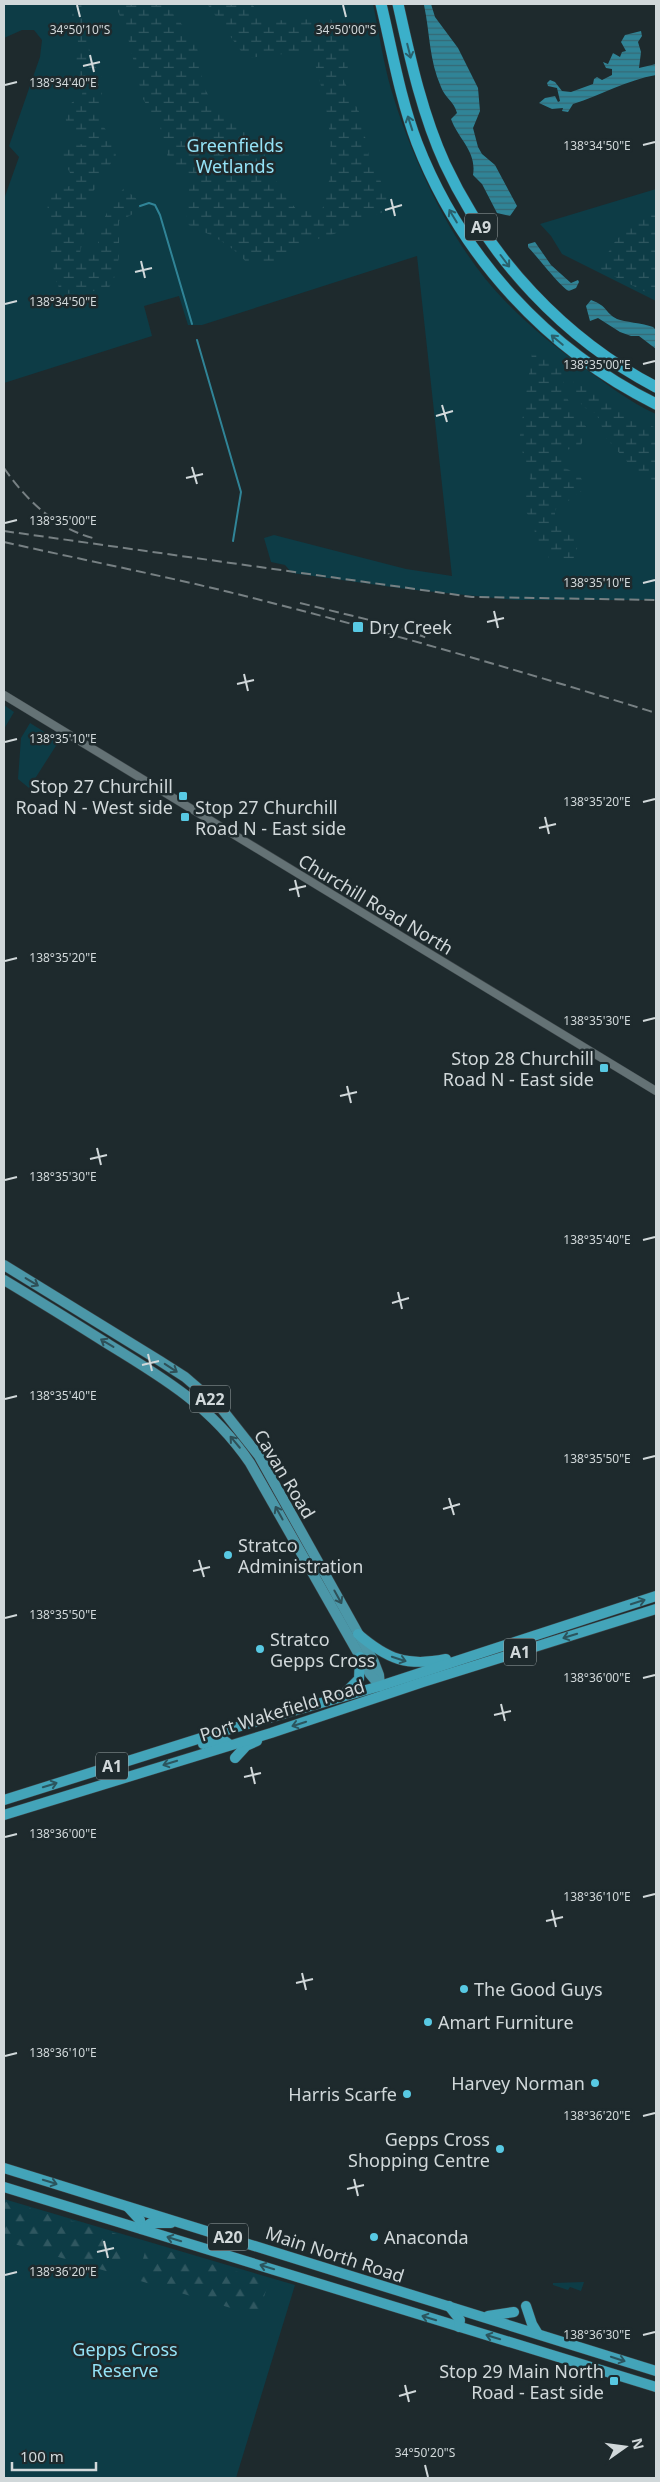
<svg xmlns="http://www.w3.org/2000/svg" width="660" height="2482" font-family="'Noto Sans',sans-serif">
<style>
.green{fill:#0d3c46}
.forest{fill:url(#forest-firs)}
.wetland{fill:url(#wetland-marsh)}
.water{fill:url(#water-rules)}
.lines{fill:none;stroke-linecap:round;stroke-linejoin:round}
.stream{stroke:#308497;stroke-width:2}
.tertiary-casing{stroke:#3c4548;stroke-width:9}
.primary-casing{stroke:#3c4548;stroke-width:11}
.trunk-casing{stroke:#3c4548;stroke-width:11}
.motorway-casing{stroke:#3c4548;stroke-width:12}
.tertiary{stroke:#647275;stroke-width:8}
.primary{stroke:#4b97a8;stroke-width:10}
.trunk{stroke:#43a4b9;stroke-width:10}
.motorway{stroke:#3bb0ca;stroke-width:11}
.rail{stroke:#778083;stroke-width:2;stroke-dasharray:10 5;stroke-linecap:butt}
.oneway{stroke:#2a606c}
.oneway2{stroke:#2e5058}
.oneway3{stroke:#2b555e}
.ticks{fill:none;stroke:#d1d8da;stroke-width:2}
.poi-dot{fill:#58c9e3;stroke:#1e2a2d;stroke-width:2}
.labels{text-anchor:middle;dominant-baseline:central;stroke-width:5;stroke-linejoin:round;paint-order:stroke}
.shield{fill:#1e2a2d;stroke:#9ba4a6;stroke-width:1}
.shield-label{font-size:16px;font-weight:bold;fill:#d1d8da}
.park-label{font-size:18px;fill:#94e2f6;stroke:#1e2a2d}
.poi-label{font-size:18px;fill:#d1d8da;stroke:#1e2a2d;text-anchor:start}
.street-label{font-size:18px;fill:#d1d8da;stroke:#1e2a2d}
.ticks-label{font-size:12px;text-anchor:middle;fill:#d1d8da;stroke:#1e2a2d;stroke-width:5;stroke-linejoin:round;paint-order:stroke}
</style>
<defs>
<pattern id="forest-firs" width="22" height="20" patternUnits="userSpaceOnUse" patternTransform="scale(1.25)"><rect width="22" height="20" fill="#0d3c46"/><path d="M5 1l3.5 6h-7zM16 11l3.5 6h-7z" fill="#2f5760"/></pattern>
<pattern id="wetland-marsh" width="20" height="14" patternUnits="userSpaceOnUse" patternTransform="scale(1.25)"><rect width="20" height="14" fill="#0d3c46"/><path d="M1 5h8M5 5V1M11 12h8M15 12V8" fill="none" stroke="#2f5760"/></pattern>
<pattern id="water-rules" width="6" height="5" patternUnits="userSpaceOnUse" patternTransform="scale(1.25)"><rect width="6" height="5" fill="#308497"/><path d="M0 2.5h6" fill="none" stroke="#366975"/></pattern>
</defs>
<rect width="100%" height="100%" fill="#1e2a2d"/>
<g class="green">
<path d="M4,4H373C379,32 383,61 391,89C412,160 453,248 505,301C529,326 555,347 583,367C607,384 629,402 656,414V600H516L406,589L292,573L285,565L271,562L264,538L274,535L406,569L452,576L417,256L202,325H188L179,296L144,306L152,336L4,383V199L19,157L9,146L40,57L42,40L34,30H22L4,38Z"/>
<path d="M656,189V301L562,254L551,236L540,224Z"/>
<path d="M4,705L14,712L4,729Z"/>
<path d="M30,723L59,741L29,788L18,779L21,738Z"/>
<path d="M4,2199L295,2285L236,2478H4Z"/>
<path d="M584,2282L581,2291L570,2287L568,2290L553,2285V2283Z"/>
</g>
<g class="forest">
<path d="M4,2201L127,2237L116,2274L4,2241Z"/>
<path d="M147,2245L269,2281L258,2316L137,2280Z"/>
</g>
<g class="wetland">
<path d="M73,4H81L89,48L94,64L103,80L100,122L109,134L116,155L86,203L87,220L80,253L98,252V232L111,204L124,188L139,201L140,206L137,212L119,221C118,245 123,268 108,289L73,294L61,293L56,280L50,251L52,230L46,199L48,194L75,184C69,167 60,163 64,143L70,139L79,144L87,145L66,121L65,111L70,104L82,95L83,84L76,67L78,41L72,15Z"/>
<path d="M115,4H165L184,27L197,47L203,86L214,105L255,133L280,190L297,210H322C340,159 327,101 311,51L246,58L207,4H252L263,19L292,21L328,17L346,32L350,59L344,81L361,116L370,162L389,196L383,212L334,234L301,244L274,263L246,262C230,243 208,233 186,224L190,179L168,158L160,127L143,99L127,34Z"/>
<path d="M656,210V297L603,271L598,265C600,260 605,258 608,253C619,232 635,222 656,210Z"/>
<path d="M533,347L560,369L563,375L565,392L572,410L588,429L581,445L561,452L564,467C575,474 584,475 584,489L570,500L558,505L555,511V521L560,529L578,540L576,558L558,561L549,558L536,538L533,523L525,510V497L531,488L529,471L519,442Z"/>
<path d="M573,377L620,411L656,428V489L637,473L607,439L596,413C577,407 576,395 573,377Z"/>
</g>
<g class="water">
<path d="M431,4L435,17L458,48L478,88L480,111L473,128L478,147L482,154L495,165L517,206L510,216L497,213L482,184L473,175C477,151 458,139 451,119L457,113C454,101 445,98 441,87C429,60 430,33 424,5Z"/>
<path d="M641,31L642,36L638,42L641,52L639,68L656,64V75C627,80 601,95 573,104L568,112L562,111L563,108L552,109L539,103L545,98L555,96L558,102L560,101L557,88L548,86L547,83L550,80L555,82L562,91L571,92L593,84L594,79L597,77L602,80L612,75V69L606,68L603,62L608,64L613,53L620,57L622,52L626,51L621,42L625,35Z"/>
<path d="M535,242L551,265L571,283L578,280L579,282L576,288L569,291C562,289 536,255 528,247V244Z"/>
<path d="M591,300C608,306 605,313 617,319C624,322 643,323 653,327L656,330V349L639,336H631L620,332L598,318L590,321L586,306Z"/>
</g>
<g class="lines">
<g class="stream">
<path d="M140,206L149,203L155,205L160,215L192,324"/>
<path d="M197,340L241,492L233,541"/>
</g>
<g class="tertiary-casing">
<path id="tertiary" d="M4,695L656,1091"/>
</g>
<g class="primary-casing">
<g id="primary">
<path d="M4,1265L160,1361L185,1377L221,1408L259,1456L374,1662L379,1675L380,1686"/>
<path d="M4,1280C39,1301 73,1322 108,1344C164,1378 212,1407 250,1463L370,1674L380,1686"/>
</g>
</g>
<g class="trunk-casing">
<g id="trunk">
<path d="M358,1634C387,1659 407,1667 446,1659"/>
<path d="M344,1694L359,1679L360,1657"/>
<path d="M203,1744L222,1739L229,1744"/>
<path d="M235,1758L246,1746L257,1741"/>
<path d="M4,1800L220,1732L380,1686L656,1596"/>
<path d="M4,1815L271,1733L423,1682L656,1609"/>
<path d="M4,2168L656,2371"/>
<path d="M4,2187L656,2387"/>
<path d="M128,2207L140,2220L142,2229"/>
<path d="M142,2229L151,2223H171"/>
<path d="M449,2306L460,2320L459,2327"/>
<path d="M526,2306L532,2324L538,2334"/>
<path d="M488,2316L514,2312"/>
</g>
</g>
<g class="motorway-casing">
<g id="motorway">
<path d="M381,4C392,50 400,98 417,143C461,256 547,350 656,404"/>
<path d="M398,4C410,58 422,114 445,164C489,258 564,339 656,387"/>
</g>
</g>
<use href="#tertiary" class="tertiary"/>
<use href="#primary" class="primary"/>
<use href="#trunk" class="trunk"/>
<use href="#motorway" class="motorway"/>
<g class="rail">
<path d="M4,468C26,500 57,530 97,539"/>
<path d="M4,531L472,597L656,600"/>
<path d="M4,542C79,559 155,574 229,592C373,628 515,669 656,713"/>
<path d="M300,603L398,627L430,639"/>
</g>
</g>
<defs><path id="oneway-shaft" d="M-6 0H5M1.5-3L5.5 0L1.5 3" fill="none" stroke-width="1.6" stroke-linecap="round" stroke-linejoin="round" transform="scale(1.25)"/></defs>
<g class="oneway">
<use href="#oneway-shaft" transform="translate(409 51) rotate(76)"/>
<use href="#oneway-shaft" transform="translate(410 123) rotate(-108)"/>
<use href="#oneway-shaft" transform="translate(453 216) rotate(-121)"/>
<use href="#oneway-shaft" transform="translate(505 261) rotate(53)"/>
<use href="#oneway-shaft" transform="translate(557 340) rotate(-140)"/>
</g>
<g class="oneway2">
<use href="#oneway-shaft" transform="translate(32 1282) rotate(31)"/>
<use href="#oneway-shaft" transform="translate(107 1343) rotate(-149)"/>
<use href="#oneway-shaft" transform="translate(171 1368) rotate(33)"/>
<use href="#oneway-shaft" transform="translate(235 1442) rotate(-130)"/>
<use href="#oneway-shaft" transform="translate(279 1513) rotate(-119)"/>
<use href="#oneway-shaft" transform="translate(338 1597) rotate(61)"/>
</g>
<g class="oneway3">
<use href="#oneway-shaft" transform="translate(638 1602) rotate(-18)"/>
<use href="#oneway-shaft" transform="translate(570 1636) rotate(163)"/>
<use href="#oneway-shaft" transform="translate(399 1659) rotate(18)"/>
<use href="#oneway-shaft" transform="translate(299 1724) rotate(162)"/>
<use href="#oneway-shaft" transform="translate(170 1763) rotate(163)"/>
<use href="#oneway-shaft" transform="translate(50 1785) rotate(-17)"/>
<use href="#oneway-shaft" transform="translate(50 2182) rotate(17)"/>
<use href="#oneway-shaft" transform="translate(174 2239) rotate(-163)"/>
<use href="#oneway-shaft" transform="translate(267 2267) rotate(-163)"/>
<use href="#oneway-shaft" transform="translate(429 2318) rotate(-163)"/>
<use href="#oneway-shaft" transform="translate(493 2337) rotate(-163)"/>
<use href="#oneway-shaft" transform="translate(618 2359) rotate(18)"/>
</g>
<path class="ticks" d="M77,5L80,17M343,5L346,17M90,55L94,72M83,66L100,62M5,85L17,82M643,145L655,142M391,199L395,216M385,210L402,205M141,261L145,278M135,272L152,268M5,304L17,301M643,364L655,361M442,405L447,422M436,416L453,411M192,467L197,484M186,478L203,474M5,523L17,520M643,583L655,580M494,611L498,628M487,622L504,618M244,674L248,691M237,684L254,680M5,742L17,739M643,802L655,799M545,817L549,834M539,828L556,824M295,880L299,897M289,890L306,886M5,961L17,958M643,1021L655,1018M347,1086L351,1103M340,1096L357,1092M97,1148L101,1165M90,1159L107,1155M5,1180L17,1177M643,1240L655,1237M398,1292L402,1309M392,1303L409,1298M148,1354L152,1371M142,1365L159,1361M5,1399L17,1396M643,1459L655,1456M449,1498L454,1515M443,1509L460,1504M199,1560L204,1577M193,1571L210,1567M5,1618L17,1615M643,1678L655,1675M501,1704L505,1721M494,1715L511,1711M251,1767L255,1784M244,1777L261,1773M5,1837L17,1834M643,1897L655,1894M552,1910L556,1927M546,1921L563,1917M302,1973L306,1990M296,1983L313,1979M5,2056L17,2053M643,2116L655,2113M354,2179L358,2196M347,2189L364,2185M104,2241L108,2258M97,2252L114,2248M5,2275L17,2272M643,2335L655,2332M405,2385L409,2402M399,2396L416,2391M425,2465L428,2477"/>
<g class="poi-dot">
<rect x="352" y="621" width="12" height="12" rx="2.5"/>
<rect x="178" y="791" width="10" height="10" rx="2.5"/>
<rect x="180" y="812" width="10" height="10" rx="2.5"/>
<rect x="599" y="1063" width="10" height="10" rx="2.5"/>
<circle cx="228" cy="1555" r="5"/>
<circle cx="260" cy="1649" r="5"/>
<circle cx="464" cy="1989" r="5"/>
<circle cx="428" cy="2022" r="5"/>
<circle cx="595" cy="2083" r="5"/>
<circle cx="407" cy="2094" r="5"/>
<circle cx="500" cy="2149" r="5"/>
<circle cx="374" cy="2237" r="5"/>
<rect x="609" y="2376" width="10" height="10" rx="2.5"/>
</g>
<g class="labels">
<g class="shield">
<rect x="465" y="213.5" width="32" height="27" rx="4"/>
<rect x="190" y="1385.5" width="40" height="27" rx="4"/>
<rect x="504" y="1638.5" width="32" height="27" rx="4"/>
<rect x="96" y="1752.5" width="32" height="27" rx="4"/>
<rect x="208" y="2223.5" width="40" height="27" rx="4"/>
</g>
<g class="shield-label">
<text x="481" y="227">A9</text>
<text x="210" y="1399">A22</text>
<text x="520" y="1652">A1</text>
<text x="112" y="1766">A1</text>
<text x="228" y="2237">A20</text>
</g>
<g class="park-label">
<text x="235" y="145">Greenfields<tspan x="235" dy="21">Wetlands</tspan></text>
<text x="125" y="2349">Gepps Cross<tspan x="125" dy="21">Reserve</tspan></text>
</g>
<g class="poi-label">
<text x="369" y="627">Dry Creek</text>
<text x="173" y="786" text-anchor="end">Stop 27 Churchill<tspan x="173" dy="21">Road N - West side</tspan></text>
<text x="195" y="807">Stop 27 Churchill<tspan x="195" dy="21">Road N - East side</tspan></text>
<text x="594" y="1058" text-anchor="end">Stop 28 Churchill<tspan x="594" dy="21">Road N - East side</tspan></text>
<text x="238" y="1545">Stratco<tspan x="238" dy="21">Administration</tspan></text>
<text x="270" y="1639">Stratco<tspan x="270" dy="21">Gepps Cross</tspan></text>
<text x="474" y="1989">The Good Guys</text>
<text x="438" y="2022">Amart Furniture</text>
<text x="585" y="2083" text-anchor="end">Harvey Norman</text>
<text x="397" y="2094" text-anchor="end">Harris Scarfe</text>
<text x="490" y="2139" text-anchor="end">Gepps Cross<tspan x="490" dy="21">Shopping Centre</tspan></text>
<text x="384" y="2237">Anaconda</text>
<text x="604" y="2371" text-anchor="end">Stop 29 Main North<tspan x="604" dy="21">Road - East side</tspan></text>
</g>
<g class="street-label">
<text transform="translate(376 904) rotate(31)">Churchill Road North</text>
<text transform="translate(285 1474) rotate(59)">Cavan Road</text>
<text transform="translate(282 1710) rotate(-17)">Port Wakefield Road</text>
<text transform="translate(335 2254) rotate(18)">Main North Road</text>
</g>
</g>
<g class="ticks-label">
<text x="80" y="34">34°50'10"S</text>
<text x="346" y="34">34°50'00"S</text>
<text x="63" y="87">138°34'40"E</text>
<text x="597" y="150">138°34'50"E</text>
<text x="63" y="306">138°34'50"E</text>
<text x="597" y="369">138°35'00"E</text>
<text x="63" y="525">138°35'00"E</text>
<text x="597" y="587">138°35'10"E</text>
<text x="63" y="743">138°35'10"E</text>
<text x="597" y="806">138°35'20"E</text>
<text x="63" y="962">138°35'20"E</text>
<text x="597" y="1025">138°35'30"E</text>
<text x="63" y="1181">138°35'30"E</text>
<text x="597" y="1244">138°35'40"E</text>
<text x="63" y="1400">138°35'40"E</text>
<text x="597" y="1463">138°35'50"E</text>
<text x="63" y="1619">138°35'50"E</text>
<text x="597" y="1682">138°36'00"E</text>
<text x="63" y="1838">138°36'00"E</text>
<text x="597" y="1901">138°36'10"E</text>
<text x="63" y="2057">138°36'10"E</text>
<text x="597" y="2120">138°36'20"E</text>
<text x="63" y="2276">138°36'20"E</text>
<text x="597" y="2339">138°36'30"E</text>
<text x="425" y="2457">34°50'20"S</text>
</g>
<rect width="660" height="2482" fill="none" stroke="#d1d8da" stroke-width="10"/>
<g transform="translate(625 2447) rotate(76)" stroke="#1e2a2d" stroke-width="4" paint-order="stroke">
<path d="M0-4L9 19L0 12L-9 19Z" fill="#d1d8da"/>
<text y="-8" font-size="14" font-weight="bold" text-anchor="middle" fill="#d1d8da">N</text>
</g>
<path d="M12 2462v8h84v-8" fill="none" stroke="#d1d8da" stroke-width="2.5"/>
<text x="20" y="2462" font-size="15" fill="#d1d8da" stroke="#1e2a2d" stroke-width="4" paint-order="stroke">100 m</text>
</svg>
